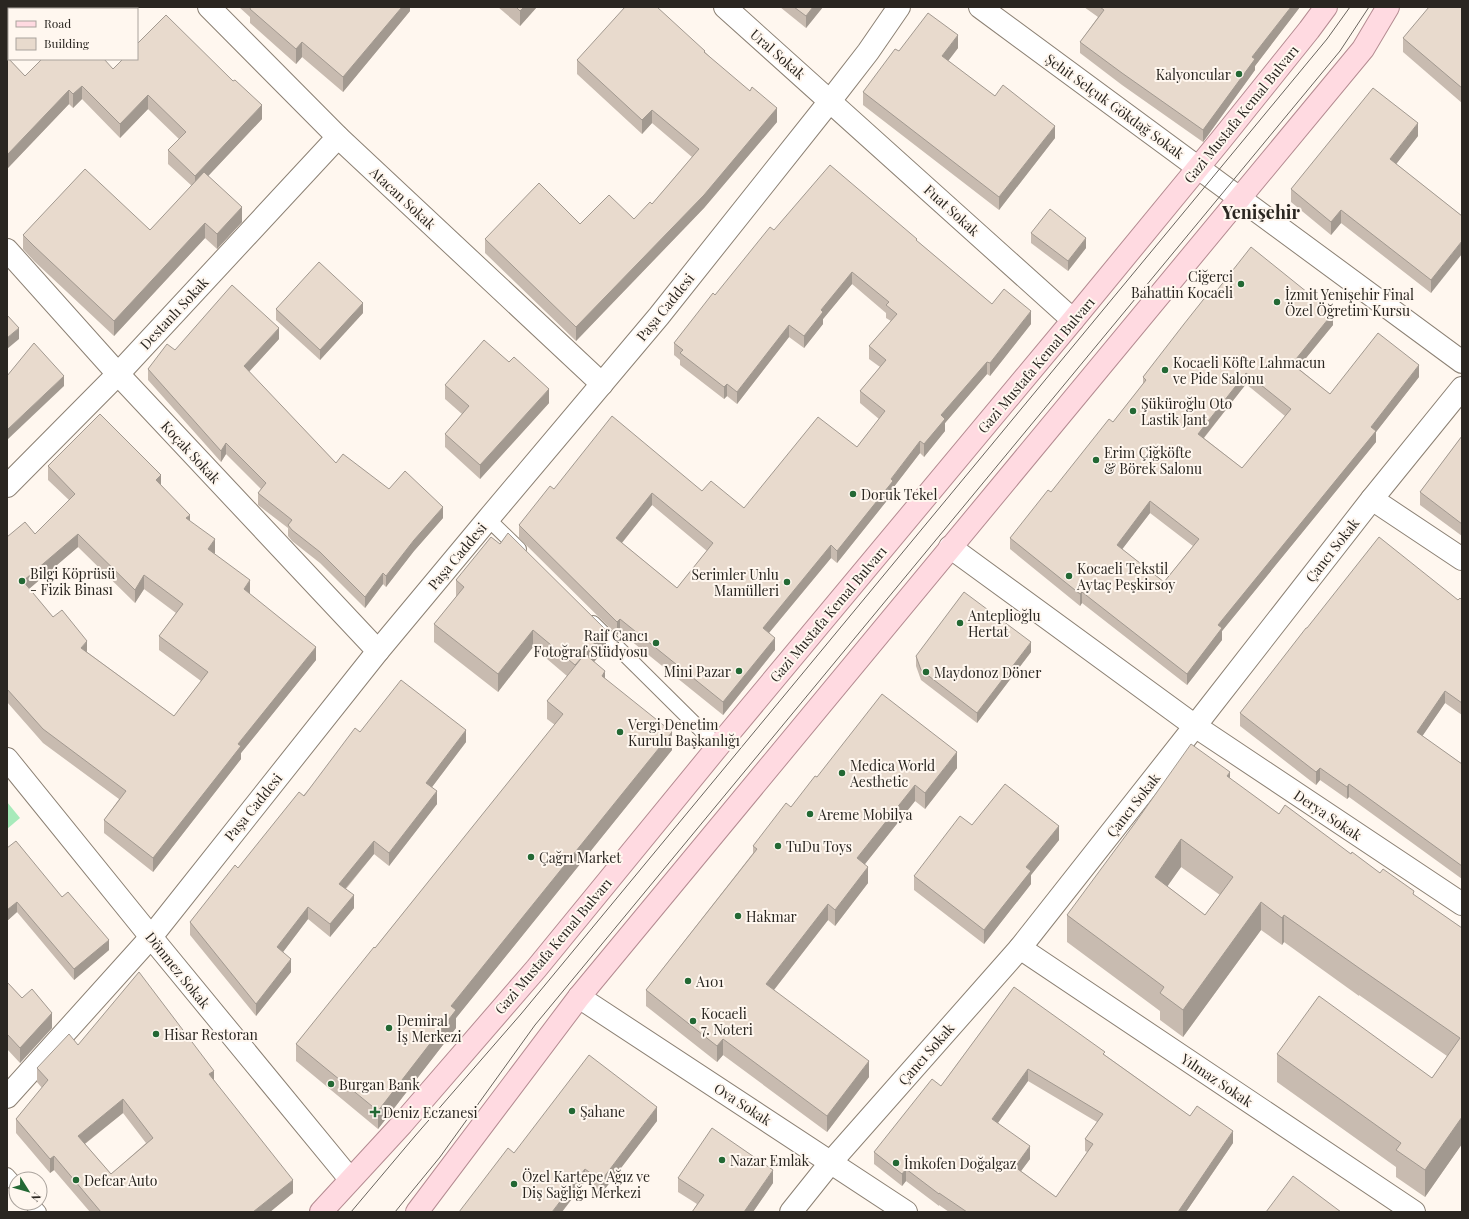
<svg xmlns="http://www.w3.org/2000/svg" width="1469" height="1219" font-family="'Playfair Display',serif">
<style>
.green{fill:#a7eaba}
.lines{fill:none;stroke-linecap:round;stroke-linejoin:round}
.service-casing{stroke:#8c8174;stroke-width:16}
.minor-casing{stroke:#8c8174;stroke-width:24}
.tertiary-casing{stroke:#8c8174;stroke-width:24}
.primary-casing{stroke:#b48b91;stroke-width:24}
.service{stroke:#fff;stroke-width:14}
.minor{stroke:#fff;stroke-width:22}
.tertiary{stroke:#fff;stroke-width:22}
.primary{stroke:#ffdae1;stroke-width:22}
.tram{stroke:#69645e;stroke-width:1}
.wall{fill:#c8bbb0;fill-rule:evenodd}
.shaded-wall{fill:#a29990}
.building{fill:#e8dacd;stroke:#a29990;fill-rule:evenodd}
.poi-dot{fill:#236834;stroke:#fff7ef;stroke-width:1.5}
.labels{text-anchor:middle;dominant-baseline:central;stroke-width:4;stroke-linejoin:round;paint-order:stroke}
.street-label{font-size:14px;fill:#2a2621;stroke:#fff7ef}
.poi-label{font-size:14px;fill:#2a2621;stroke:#fff7ef;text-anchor:start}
.district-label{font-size:18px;font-weight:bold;fill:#2a2621;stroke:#fff7ef}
</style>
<rect width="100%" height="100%" fill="#fff7ef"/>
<path class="green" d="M7,802L20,818L7,829Z"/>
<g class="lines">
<g class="service-casing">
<g id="service">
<path d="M488,519L519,549"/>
<path d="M593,623L707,736L720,744"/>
<path d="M7,1175L16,1185"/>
<path d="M31,1203L39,1212"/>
</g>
</g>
<g class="minor-casing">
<g id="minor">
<path d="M209,7L338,137L602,384"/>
<path d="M725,7L1073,320"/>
<path d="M980,7L1462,362"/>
<path d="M7,250L118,374L378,651"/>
<path d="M7,486L118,374L338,137"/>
<path d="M1372,499L1462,559"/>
<path d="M950,547L1195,726L1462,904"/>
<path d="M1020,948L1414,1212"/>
<path d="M579,997L906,1212"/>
<path d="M7,1097L151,937L378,651L488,519L659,316L830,101L868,52L899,7"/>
<path d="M791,1212L831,1162L1020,948L1195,726L1372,499L1462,388"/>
</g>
</g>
<g class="tertiary-casing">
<path id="tertiary" d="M7,759L151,937L350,1179"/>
</g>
<g class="primary-casing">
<g id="primary">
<path d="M321,1212L402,1124L536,969L720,744L1073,320L1220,141L1309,30L1326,7"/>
<path d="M417,1212L579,997L1363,49L1388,7"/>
</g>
</g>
<use href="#service" class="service"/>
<use href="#minor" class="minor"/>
<use href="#tertiary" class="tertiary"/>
<use href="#primary" class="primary"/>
<g class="tram">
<path d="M351,1212L415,1136L521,1014L1327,39L1350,7"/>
<path d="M395,1212L440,1157L535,1025L1340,51L1369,7"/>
</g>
</g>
<g class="wall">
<path d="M66,7H108L106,9H68Z"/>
<path d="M239,7H410V11L343,92L302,57L296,64L250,23V17Z"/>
<path d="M498,7H537L520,26Z"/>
<path d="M780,7H823L806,28Z"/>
<path d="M1084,7H1300L1255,66V70L1203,142L1122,85L1080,53V42L1098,17Z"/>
<path d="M1462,7V103L1403,52V38Z"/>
<path d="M958,48L948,61L995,96L1055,138L999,210L863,105V92L899,51Z"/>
<path d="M705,52L777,122L704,208L576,341L485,253V239L580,224L634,219L652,204L692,157L652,123L642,134L577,74V60Z"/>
<path d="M7,57L25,76L113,69L262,119L208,176L242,222L217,249L205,238L114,336L34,261L23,249V235L150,230L192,186L168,164V150L179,139L148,109L120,138L82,99L73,108L69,104L7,169Z"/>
<path d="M1418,136L1396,164L1462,216L1431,293L1341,223L1331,235L1291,202V189Z"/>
<path d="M774,230L917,241L992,304L1031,324L990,376L987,374L945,423V431L924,457L920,453L893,488V493L837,563L831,558L769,633L775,650L723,715L620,632L617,635L519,538V525L554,489L702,491L744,508L857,447L879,419L860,403V391L880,367L869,359V346L891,321L886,318V313L852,284L823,319V324L804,348L789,337L737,404L727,396L724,399L680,365V360L674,355V343L715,295ZM652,505L707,551L677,588L622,543Z"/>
<path d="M1031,233L1086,248L1068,271L1031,243Z"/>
<path d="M1211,298L1333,325L1298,368L1330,394L1419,377L1376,432V442L1222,631V640L1187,685L1082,603L1080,606L1010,549V538L1051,492L1113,422L1143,384V377ZM1246,384L1285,416L1242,468L1204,438ZM1150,513L1193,546L1164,582L1122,549Z"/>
<path d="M276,309L363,313L320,360L276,320Z"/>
<path d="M279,339L249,372L336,463L389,489L443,518L414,551L386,587L383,584L365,608L320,563L292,541L288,536V528L258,505V493L261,489L226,454L221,462L148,380V369L175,350Z"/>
<path d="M445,385L549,403L480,479L445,447V434L462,414L445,399Z"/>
<path d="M1462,436V536L1420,505V492Z"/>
<path d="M48,466L161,485L215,553L214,554L250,594L316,660L241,753V759L153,872L104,833V820L119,799L43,743L7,702V537L35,534L69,500L48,480ZM78,547L135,603L144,589L176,613L159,636V650L201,681L174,716L87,652L53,617L29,589Z"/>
<path d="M456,580L606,648L594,662L605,679L672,750L456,1018V1028L378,1129L296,1061V1044L375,948L555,725L547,719V701L567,676L533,647L498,692L434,642V624L456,597Z"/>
<path d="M1462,600V715L1445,703L1422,736L1462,764V879L1349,797L1347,799L1320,780L1316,785L1240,726V713L1307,628Z"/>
<path d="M1031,652L977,723L921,680L916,666V656Z"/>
<path d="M360,732L466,742L432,787L437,804L389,866L374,854L346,889L354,908L330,937L308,919L283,952L291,972L256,1016L190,935V922Z"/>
<path d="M957,768L925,809L915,801L865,864L868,883L835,926L828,920L774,990L869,1077L827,1132L723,1055L717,1062L646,1006V990L753,853V846L791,807L817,777Z"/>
<path d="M1230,779L1279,814L1351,854L1414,895L1462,928V1144L1425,1197L1396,1177V1167L1277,1082V1054L1432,1078L1447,1056L1359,995V996L1284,942L1282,945L1261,930L1183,1037L1160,1020V1011L1067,942V915ZM1181,867L1220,895L1205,915L1167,886Z"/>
<path d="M972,825L1059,840L1031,875V884L984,944L914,890V876Z"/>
<path d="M7,848L62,897L109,950L74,980L17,912L7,921Z"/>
<path d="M7,982L22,998L52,1028L20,1063L7,1049Z"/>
<path d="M1014,987L1105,1055L1190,1116L1233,1143L1186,1212H949L939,1205V1206L906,1181L902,1186L874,1164V1152L941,1086ZM1028,1081L1097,1122L1085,1139V1151L1087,1152L1056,1197L1021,1171L1030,1159L998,1123Z"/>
<path d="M78,1045L214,1080L293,1193L270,1212H90L54,1170L50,1173L16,1133V1119L42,1088L37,1082V1068ZM123,1113L146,1143L111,1174L85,1144Z"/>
<path d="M657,1121L601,1194L585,1182L514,1153Z"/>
<path d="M678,1178L773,1183L753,1212H692L697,1204L678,1192Z"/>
</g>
<g class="shaded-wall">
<path d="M29,7H43L41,9H27Z"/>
<path d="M94,7H108L106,9H92Z"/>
<path d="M402,7H410V11L343,92V77Z"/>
<path d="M524,7H537L520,26V11Z"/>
<path d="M813,7H823L806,28V16Z"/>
<path d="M1291,7H1300L1255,66V70L1203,142V130L1252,57Z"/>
<path d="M9,26V40L7,42V28Z"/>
<path d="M958,35V48L942,69V56Z"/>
<path d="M302,42V57L296,64V49Z"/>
<path d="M82,86V99L73,108V94Z"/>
<path d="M69,90V104L7,169V155Z"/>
<path d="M148,95V109L120,138V124Z"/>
<path d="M262,105V119L195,190V176Z"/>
<path d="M777,108V122L704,208L576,341V327Z"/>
<path d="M652,110V123L642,134V120Z"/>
<path d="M1418,123V136L1390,172V159Z"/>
<path d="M1055,126V138L999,210V197Z"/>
<path d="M242,207V222L217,249V234Z"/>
<path d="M1341,210V223L1331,235V222Z"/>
<path d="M205,223V238L114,336V321Z"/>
<path d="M1086,238V248L1068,271V261Z"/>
<path d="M1462,241V254L1431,293V280Z"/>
<path d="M852,272V284L823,319V324L804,348V336L821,310Z"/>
<path d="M363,303V313L320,360V350Z"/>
<path d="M1031,311V324L990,376V363Z"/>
<path d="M1333,313V325L1292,375V364Z"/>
<path d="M789,325V337L737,404V392Z"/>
<path d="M19,328V339L7,349V338Z"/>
<path d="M279,328V339L244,377V366Z"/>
<path d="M987,362V374L945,423V431L924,457V444L941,415Z"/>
<path d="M1419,365V377L1376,432V442L1222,631V640L1187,685V674L1218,625Z"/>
<path d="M1246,373V384L1198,445V434Z"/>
<path d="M64,376V386L7,440V430Z"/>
<path d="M727,384V396L724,399V387Z"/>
<path d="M549,389V403L480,479V465Z"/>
<path d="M920,441V453L893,488V493L837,563V551Z"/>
<path d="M226,443V454L221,462V451Z"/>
<path d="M161,475V488L156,480Z"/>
<path d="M652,493V505L616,550V538Z"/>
<path d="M1150,501V513L1117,556V545Z"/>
<path d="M443,507V518L414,551L386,587V576L414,540Z"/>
<path d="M190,515V528L186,518Z"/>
<path d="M78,534V547L23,594V581Z"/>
<path d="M215,539V553L208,563V549Z"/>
<path d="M831,545V558L763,640V628Z"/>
<path d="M383,573V584L365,608V597Z"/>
<path d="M144,575V589L135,603V590Z"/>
<path d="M250,580V594L244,602V589Z"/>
<path d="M1082,592V603L1080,606V594Z"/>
<path d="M620,619V632L617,635V622Z"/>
<path d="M533,630V647L498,692V674Z"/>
<path d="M606,630V648L585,672V654Z"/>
<path d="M775,638V650L723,715V702Z"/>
<path d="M87,641V654L81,648Z"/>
<path d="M1031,642V652L977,723V713Z"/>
<path d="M316,647V660L241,753V759L153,872V858L238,744Z"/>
<path d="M605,671V688L602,676Z"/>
<path d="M1445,691V703L1417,744V732Z"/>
<path d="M466,730V742L426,795V783Z"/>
<path d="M672,732V750L456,1018V1028L378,1129V1111L451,1006Z"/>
<path d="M957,752V768L925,809V793Z"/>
<path d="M1320,768V780L1316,785V772Z"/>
<path d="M1230,772V799L1227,776Z"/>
<path d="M1349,784V797L1347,799V787Z"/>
<path d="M915,785V801L857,874V858Z"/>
<path d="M437,791V804L389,866V853Z"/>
<path d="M1059,826V840L1031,875V884L984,944V930L1026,867Z"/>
<path d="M1181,839V867L1155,904V877Z"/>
<path d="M374,841V854L339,896V884Z"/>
<path d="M868,867V883L835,926V910Z"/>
<path d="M354,895V908L330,937V924Z"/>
<path d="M17,902V912L7,921V910Z"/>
<path d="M1261,902V930L1183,1037V1010Z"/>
<path d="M828,904V920L766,1000V984Z"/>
<path d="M308,907V919L277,960V947Z"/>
<path d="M1284,915V942L1282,945V918Z"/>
<path d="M109,940V950L74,980V969Z"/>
<path d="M291,959V972L256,1016V1004Z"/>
<path d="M52,1013V1028L20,1063V1048Z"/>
<path d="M723,1039V1055L717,1062V1046Z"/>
<path d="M869,1061V1077L827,1132V1116Z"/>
<path d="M1028,1069V1081L992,1131V1119Z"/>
<path d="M214,1071V1084L209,1074Z"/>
<path d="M123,1099V1113L78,1149V1136Z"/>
<path d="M657,1107V1121L601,1194V1181Z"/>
<path d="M1462,1117V1144L1425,1197V1170Z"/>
<path d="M1233,1131V1143L1186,1212H1178Z"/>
<path d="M1030,1146V1159L1015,1179V1167Z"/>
<path d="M54,1156V1170L50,1173V1159Z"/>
<path d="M585,1169V1182L562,1212H552Z"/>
<path d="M906,1169V1181L902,1186V1174Z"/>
<path d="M773,1170V1183L753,1212H744Z"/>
<path d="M293,1180V1193L270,1212H253Z"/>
</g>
<g class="building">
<path d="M7,7H29L27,9H9V26L7,28Z"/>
<path d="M79,7H94L92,9H81Z"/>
<path d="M251,7H402L343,77L302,42L296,49L250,9Z"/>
<path d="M516,7H524L520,11Z"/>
<path d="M625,7H657L705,51L704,52L750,91L752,87L777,108L704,195L576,327L485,239L539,183L580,224L609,195L634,219L650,202L652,204L699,149L652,110L642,120L577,60Z"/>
<path d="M794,7H813L806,16Z"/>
<path d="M1100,7H1291L1252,57L1255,59L1203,130L1122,73L1080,42L1104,10Z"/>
<path d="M1429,7H1462V88L1403,38Z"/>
<path d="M928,13L958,35L942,56L995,96L1003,85L1055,126L999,197L863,92L895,49L899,51Z"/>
<path d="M166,15L233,81L235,80L262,105L195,176L168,150L186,132L148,95L120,124L82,86L73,94L69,90L7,155V57L25,76L42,59H104L113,69L123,59H137V44Z"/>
<path d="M1373,88L1418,123L1390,159L1462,216V241L1431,280L1341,210L1331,222L1291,189Z"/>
<path d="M830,165L917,239L916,240L992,304L1004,289L1031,311L990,363L987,362L941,415L945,419L924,444L920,441L891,479L893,481L837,551L831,545L763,628L775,638L723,702L620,619L617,622L519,525L550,486L554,489L612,416L702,491L711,481L744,508L818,417L857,447L885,411L860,391L886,360L869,346L897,314L886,305L889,302L852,272L821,310L823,312L804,336L789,325L737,392L727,384L724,387L680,353L683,350L674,343L713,293L715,295L770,227L774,230ZM652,493L713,543L677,588L616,538Z"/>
<path d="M85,169L150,230L204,172L242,207L217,234L205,223L114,321L34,246L23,235Z"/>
<path d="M1050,209L1086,238L1068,261L1031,233Z"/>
<path d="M1251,247L1333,313L1292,364L1330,394L1378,333L1419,365L1371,427L1376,431L1218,625L1222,628L1187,674L1082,592L1080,594L1010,538L1048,490L1051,492L1109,419L1113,422L1146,380L1143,377L1184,324L1207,295L1211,298ZM1246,373L1291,409L1242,468L1198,434ZM1150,501L1199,539L1164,582L1117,545Z"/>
<path d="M319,262L363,303L320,350L276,309Z"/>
<path d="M232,285L279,328L244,366L336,463L343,454L389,489L405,471L443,507L414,540L386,576L383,573L365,597L320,552L292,530L288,525L292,520L258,493L266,483L226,443L221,451L148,369L167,344L175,350Z"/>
<path d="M7,315L19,328L7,338Z"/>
<path d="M484,340L509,362L514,357L549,389L480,465L445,434L469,406L445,385Z"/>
<path d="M34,343L64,376L7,430V376Z"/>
<path d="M100,414L161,475L156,480L190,515L186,518L215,539L208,549L250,580L244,589L316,647L238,744L241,746L153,858L104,820L126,791L43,729L7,689V537L25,522L35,534L75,494L48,466ZM78,534L135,590L144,575L183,604L159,636L208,672L174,716L81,648L87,641L62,610L53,617L23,581Z"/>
<path d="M1462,436V524L1420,492Z"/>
<path d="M508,533L606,630L585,654L605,671L602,676L672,732L451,1006L456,1010L378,1111L296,1044L374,947L375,948L563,714L547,701L584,655L575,665L533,630L498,674L434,624L464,587L456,580L491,537L500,544Z"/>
<path d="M1379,537L1458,600L1460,598L1462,600V703L1445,691L1417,732L1462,764V866L1349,784L1347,787L1320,768L1316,772L1240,713L1306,628H1307Z"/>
<path d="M964,592L1031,642L977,713L921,670L916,656Z"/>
<path d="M401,680L466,730L426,783L437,791L389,853L374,841L339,884L354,895L330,924L308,907L277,947L291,959L256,1004L190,922L235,865L238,868L299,792L304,796L355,728L360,732Z"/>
<path d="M882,694L957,752L925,793L915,785L857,858L868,867L835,910L828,904L766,984L869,1061L827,1116L723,1039L717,1046L646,990L757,849L753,846L786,803L791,807L815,776L817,777Z"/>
<path d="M1191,744L1230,772L1227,776L1279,814L1285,805L1351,854L1352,852L1380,873L1383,869L1414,891L1413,894L1462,928V1117L1425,1170L1396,1150L1401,1143L1277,1054L1319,996L1432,1078L1460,1038L1359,968L1284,915L1282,918L1261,902L1183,1010L1160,993L1164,987L1067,915L1135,823ZM1181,839L1233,877L1205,915L1155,877Z"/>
<path d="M1005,784L1059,826L1026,867L1031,871L984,930L914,876L960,816L972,825Z"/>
<path d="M16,841L62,897L68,892L109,940L74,969L17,902L7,910V848Z"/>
<path d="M139,972L214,1071L209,1074L293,1180L253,1212H101L54,1156L50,1159L16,1119L48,1080L37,1068L69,1034L78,1045ZM123,1099L153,1138L111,1174L78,1136Z"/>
<path d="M7,982L22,998L32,989L52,1013L20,1048L7,1034Z"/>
<path d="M1014,987L1105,1052L1103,1054L1190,1116L1197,1106L1233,1131L1178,1212H967L939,1193V1194L906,1169L902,1174L874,1152L932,1079L941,1086ZM1028,1069L1103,1114L1085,1139L1093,1144L1056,1197L1015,1167L1030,1146L992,1119Z"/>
<path d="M589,1055L657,1107L601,1181L585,1169L552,1212H459L508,1148L514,1153Z"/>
<path d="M712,1128L773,1170L744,1212H692L704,1195L678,1178Z"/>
<path d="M1293,1176L1341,1212H1266Z"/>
</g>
<g class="poi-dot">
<circle cx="1239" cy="74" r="4"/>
<circle cx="1241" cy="284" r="4"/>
<circle cx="1277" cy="302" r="4"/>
<circle cx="1165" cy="370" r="4"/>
<circle cx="1133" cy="411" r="4"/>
<circle cx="1096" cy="460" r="4"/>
<circle cx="853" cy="494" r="4"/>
<circle cx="1069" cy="576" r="4"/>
<circle cx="22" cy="581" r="4"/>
<circle cx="787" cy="582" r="4"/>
<circle cx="960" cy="623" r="4"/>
<circle cx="656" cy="643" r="4"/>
<circle cx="739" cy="671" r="4"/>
<circle cx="926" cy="672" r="4"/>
<circle cx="620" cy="732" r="4"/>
<circle cx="842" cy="773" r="4"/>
<circle cx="810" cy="814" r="4"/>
<circle cx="778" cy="846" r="4"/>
<circle cx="531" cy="857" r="4"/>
<circle cx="738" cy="916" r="4"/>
<circle cx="688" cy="981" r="4"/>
<circle cx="693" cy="1021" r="4"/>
<circle cx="389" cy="1028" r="4"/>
<circle cx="156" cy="1034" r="4"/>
<circle cx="331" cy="1084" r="4"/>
<circle cx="572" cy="1111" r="4"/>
<path d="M373 1106h4v4h4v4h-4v4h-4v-4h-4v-4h4z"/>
<circle cx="722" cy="1160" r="4"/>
<circle cx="896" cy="1163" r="4"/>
<circle cx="76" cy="1180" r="4"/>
<circle cx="514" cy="1184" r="4"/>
</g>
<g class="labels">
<g class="street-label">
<text transform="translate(778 54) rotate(41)">Ural Sokak</text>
<text transform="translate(1115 106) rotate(36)">Şehit Selçuk Gökdağ Sokak</text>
<text transform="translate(1241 114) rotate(-51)">Gazi Mustafa Kemal Bulvarı</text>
<text transform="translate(403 198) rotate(43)">Atacan Sokak</text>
<text transform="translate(952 210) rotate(42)">Fuat Sokak</text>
<text transform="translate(665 307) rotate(-51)">Paşa Caddesi</text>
<text transform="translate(174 313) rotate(-47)">Destanlı Sokak</text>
<text transform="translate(1036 365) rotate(-50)">Gazi Mustafa Kemal Bulvarı</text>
<text transform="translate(191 452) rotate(47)">Koçak Sokak</text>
<text transform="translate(1332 550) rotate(-52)">Çancı Sokak</text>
<text transform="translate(457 556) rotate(-50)">Paşa Caddesi</text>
<text transform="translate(828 614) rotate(-50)">Gazi Mustafa Kemal Bulvarı</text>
<text transform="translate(1133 805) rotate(-52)">Çancı Sokak</text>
<text transform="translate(253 807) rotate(-51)">Paşa Caddesi</text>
<text transform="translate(1328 815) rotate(34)">Derya Sokak</text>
<text transform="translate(553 946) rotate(-50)">Gazi Mustafa Kemal Bulvarı</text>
<text transform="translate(178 970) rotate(51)">Dönmez Sokak</text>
<text transform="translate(926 1054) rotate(-49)">Çancı Sokak</text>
<text transform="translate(1217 1080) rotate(34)">Yılmaz Sokak</text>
<text transform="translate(743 1104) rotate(33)">Ova Sokak</text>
</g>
<g class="poi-label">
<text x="1231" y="74" text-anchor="end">Kalyoncular</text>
<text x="1233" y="276" text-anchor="end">Ciğerci<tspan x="1233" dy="16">Bahattin Kocaeli</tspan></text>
<text x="1285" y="294">İzmit Yenişehir Final<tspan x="1285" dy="16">Özel Öğretim Kursu</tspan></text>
<text x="1173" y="362">Kocaeli Köfte Lahmacun<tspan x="1173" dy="16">ve Pide Salonu</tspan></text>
<text x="1141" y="403">Şüküroğlu Oto<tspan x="1141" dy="16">Lastik Jant</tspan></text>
<text x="1104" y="452">Erim Çiğköfte<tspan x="1104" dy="16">&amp; Börek Salonu</tspan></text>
<text x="861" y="494">Doruk Tekel</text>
<text x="1077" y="568">Kocaeli Tekstil<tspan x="1077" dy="16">Aytaç Peşkirsoy</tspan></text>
<text x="30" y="573">Bilgi Köprüsü<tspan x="30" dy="16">- Fizik Binası</tspan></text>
<text x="779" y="574" text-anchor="end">Serimler Unlu<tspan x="779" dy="16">Mamülleri</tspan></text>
<text x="968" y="615">Anteplioğlu<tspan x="968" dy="16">Hertat</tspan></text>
<text x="648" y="635" text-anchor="end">Raif Çancı<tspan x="648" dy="16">Fotoğraf Stüdyosu</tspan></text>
<text x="731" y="671" text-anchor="end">Mini Pazar</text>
<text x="934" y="672">Maydonoz Döner</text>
<text x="628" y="724">Vergi Denetim<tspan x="628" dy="16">Kurulu Başkanlığı</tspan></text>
<text x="850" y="765">Medica World<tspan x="850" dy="16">Aesthetic</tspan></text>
<text x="818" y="814">Areme Mobilya</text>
<text x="786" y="846">TuDu Toys</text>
<text x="539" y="857">Çağrı Market</text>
<text x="746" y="916">Hakmar</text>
<text x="696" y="981">A101</text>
<text x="701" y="1013">Kocaeli<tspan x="701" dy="16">7. Noteri</tspan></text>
<text x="397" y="1020">Demiral<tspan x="397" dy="16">İş Merkezi</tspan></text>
<text x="164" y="1034">Hisar Restoran</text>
<text x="339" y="1084">Burgan Bank</text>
<text x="580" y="1111">Şahane</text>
<text x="383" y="1112">Deniz Eczanesi</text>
<text x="730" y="1160">Nazar Emlak</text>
<text x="904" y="1163">İmkofen Doğalgaz</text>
<text x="522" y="1176">Özel Kartepe Ağız ve<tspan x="522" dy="16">Diş Sağlığı Merkezi</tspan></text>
<text x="84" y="1180">Defcar Auto</text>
</g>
<g class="district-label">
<text x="1261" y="212">Yenişehir</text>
</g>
</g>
<rect width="1469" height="1219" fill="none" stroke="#2a2621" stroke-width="16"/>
<rect x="8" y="8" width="130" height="52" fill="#fff7ef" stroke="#aaa39d"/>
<rect x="16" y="21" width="20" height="6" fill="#ffdae1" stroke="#aaa39d"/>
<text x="44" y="28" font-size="12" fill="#2a2621">Road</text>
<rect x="16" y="38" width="20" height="12" fill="#e8dacd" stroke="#aaa39d"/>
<text x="44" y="48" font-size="12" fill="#2a2621">Building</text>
<g transform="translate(28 1191) rotate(127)"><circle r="19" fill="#fff7ef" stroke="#aaa39d"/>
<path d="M0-3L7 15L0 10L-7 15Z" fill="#236834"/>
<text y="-6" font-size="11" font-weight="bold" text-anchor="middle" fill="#2a2621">N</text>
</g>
</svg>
